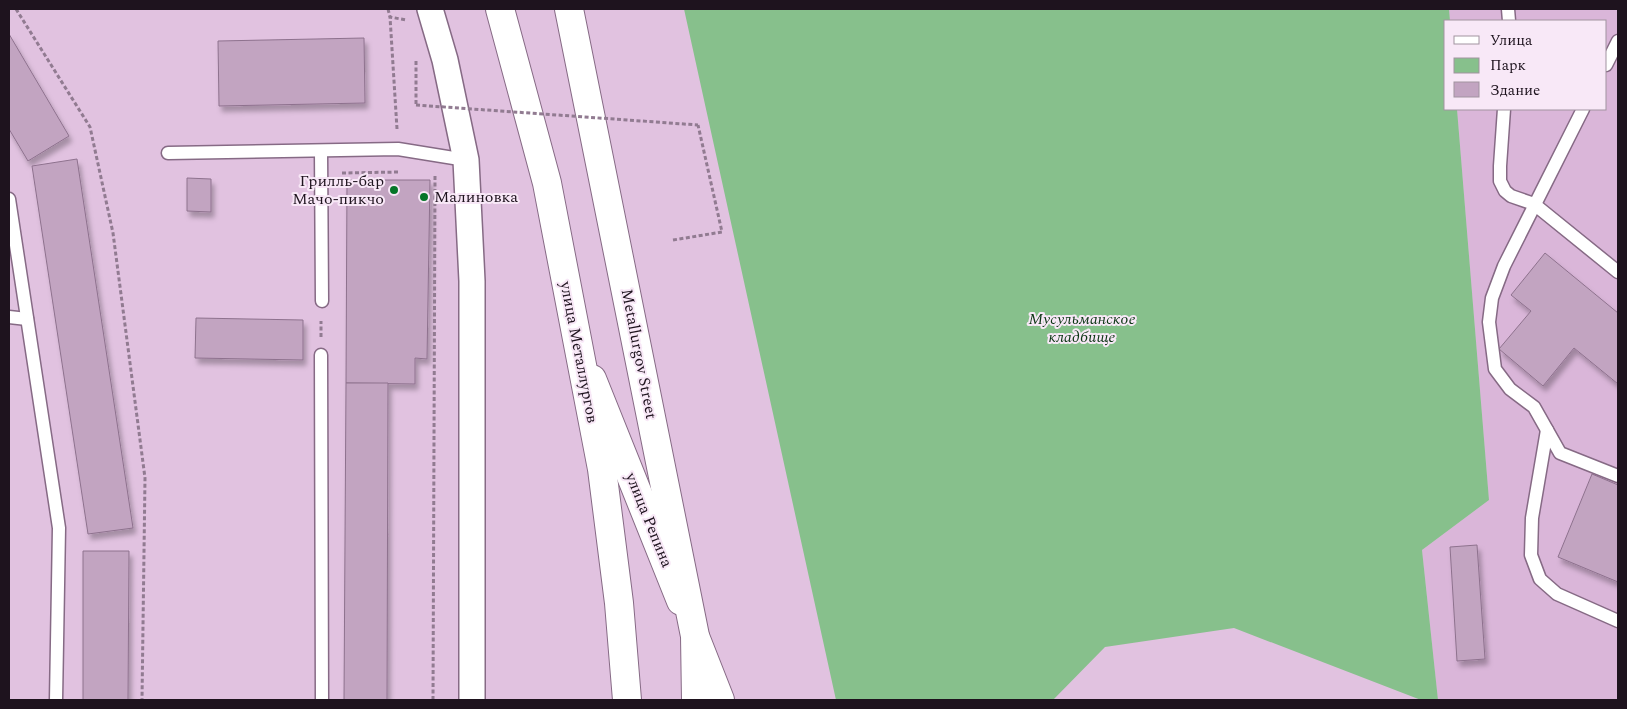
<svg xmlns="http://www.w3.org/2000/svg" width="1627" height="709" font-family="Spectral,serif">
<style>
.built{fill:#dab6d9}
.green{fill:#87c08c}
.building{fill:#c2a4c1;stroke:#8e728e;filter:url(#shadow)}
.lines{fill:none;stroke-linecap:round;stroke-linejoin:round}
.service-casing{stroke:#866a85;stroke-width:15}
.minor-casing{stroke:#866a85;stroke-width:28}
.secondary-casing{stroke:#866a85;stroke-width:30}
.primary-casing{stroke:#866a85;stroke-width:30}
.path{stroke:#917b91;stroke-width:3;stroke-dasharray:4 2.5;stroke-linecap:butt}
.service{stroke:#fff;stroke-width:12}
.minor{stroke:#fff;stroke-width:25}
.secondary{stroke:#fff;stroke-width:28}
.primary{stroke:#fff;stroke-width:28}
.path-bridge{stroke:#917b91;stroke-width:3;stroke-dasharray:4 2.5;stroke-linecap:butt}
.poi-dot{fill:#057528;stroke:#f8e8f7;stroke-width:2}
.labels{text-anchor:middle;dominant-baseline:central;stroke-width:4;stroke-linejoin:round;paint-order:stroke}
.poi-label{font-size:16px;fill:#1e131e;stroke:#f8e8f7;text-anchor:end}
.park-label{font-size:16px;font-style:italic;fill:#0c3614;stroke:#f8e8f7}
.street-label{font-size:16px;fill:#1e131e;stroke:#f8e8f7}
</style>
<defs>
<filter id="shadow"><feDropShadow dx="3" dy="5.5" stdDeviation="2.5" flood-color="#0004"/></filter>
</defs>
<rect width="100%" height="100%" fill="#e1c2e0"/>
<path class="built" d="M1449,9H1618V700H1438L1422,550L1489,500L1457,109H1606V21H1450Z"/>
<path class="green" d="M684,9H1449L1450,21H1446V109H1457L1489,500L1422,550L1438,700H1421L1234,628L1105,647L1053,700H836Z"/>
<g class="building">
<path d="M9,34L69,136L28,161L9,129Z"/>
<path d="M364,38L365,103L219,106L218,41Z"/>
<path d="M77,159L133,528L88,534L32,166Z"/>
<path d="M187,178L211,179V212L187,211Z"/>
<path d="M347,180H430L427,359L415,358V384L346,383Z"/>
<path d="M1545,253L1618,313V384L1574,348L1543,386L1499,349L1531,311L1511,295Z"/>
<path d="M196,318L303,320V360L195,358Z"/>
<path d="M346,383H388L387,700H344Z"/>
<path d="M1592,474L1618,485V582L1558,557Z"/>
<path d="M1477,545L1485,659L1457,661L1450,547Z"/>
<path d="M83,551H129L128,700H83Z"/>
</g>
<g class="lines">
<g class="service-casing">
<g id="service">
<path d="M1508,9L1509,21"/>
<path d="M1606,65L1618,41"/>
<path d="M1504,109L1500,166V181L1505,191L1511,196L1534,204L1618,272"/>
<path d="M1583,109L1504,266L1492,298L1489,322L1495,369L1510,389L1534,407L1560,453L1618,476"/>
<path d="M321,151L322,301"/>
<path d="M168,153L398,149L466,160"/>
<path d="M9,199L59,528L56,700"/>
<path d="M9,317L27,319"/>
<path d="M321,355L322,700"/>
<path d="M1547,430L1532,518L1531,555L1540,579L1557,594L1618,621"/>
</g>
</g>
<g class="minor-casing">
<path id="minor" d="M430,9L445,60L466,160L472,281V700"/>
</g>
<g class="secondary-casing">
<g id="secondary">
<path d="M592,379L681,601"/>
<path d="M696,639L720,700"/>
</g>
</g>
<g class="primary-casing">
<g id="primary">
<path d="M500,9L547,183L602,469L619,603L627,700"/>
<path d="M569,9L695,636L696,700"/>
</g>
</g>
<g class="path">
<path d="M16,9L90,127L113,233L145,478L142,700"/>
<path d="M388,9L390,17"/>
<path d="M416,61V105"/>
<path d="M397,129L390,17L406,20"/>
<path d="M342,173L400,172"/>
<path d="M673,240L722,232L698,125"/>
<path d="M321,337V321"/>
<path d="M433,700L435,176"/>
</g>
<use href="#service" class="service"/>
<use href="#minor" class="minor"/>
<use href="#secondary" class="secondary"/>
<use href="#primary" class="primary"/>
<path class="path-bridge" d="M416,105L698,125"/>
</g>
<g class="poi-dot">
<circle cx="394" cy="190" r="5"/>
<circle cx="424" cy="197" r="5"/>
</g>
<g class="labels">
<g class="poi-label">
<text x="384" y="181">Грилль-бар<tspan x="384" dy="18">Мачо-пикчо</tspan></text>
<text x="434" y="197" text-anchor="start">Малиновка</text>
</g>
<g class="park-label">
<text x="1082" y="319">Мусульманское<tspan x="1082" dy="18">кладбище</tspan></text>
</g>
<g class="street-label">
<text transform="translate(579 352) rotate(79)">улица Металлургов</text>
<text transform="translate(639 354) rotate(79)">Metallurgov Street</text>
<text transform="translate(649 520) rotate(68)">улица Репина</text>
</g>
</g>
<rect width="1627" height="709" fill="none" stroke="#1e131e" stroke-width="20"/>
<rect x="1444" y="20" width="162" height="90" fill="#f8e8f7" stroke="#a193a0"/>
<rect x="1454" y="36" width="25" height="8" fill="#ffffff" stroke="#a193a0"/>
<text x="1490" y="45" font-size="15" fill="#1e131e">Улица</text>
<rect x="1454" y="58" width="25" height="15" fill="#87c08c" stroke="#a193a0"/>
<text x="1490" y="70" font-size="15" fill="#1e131e">Парк</text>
<rect x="1454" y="82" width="25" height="15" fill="#c2a4c1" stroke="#a193a0"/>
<text x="1490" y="95" font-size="15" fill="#1e131e">Здание</text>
</svg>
